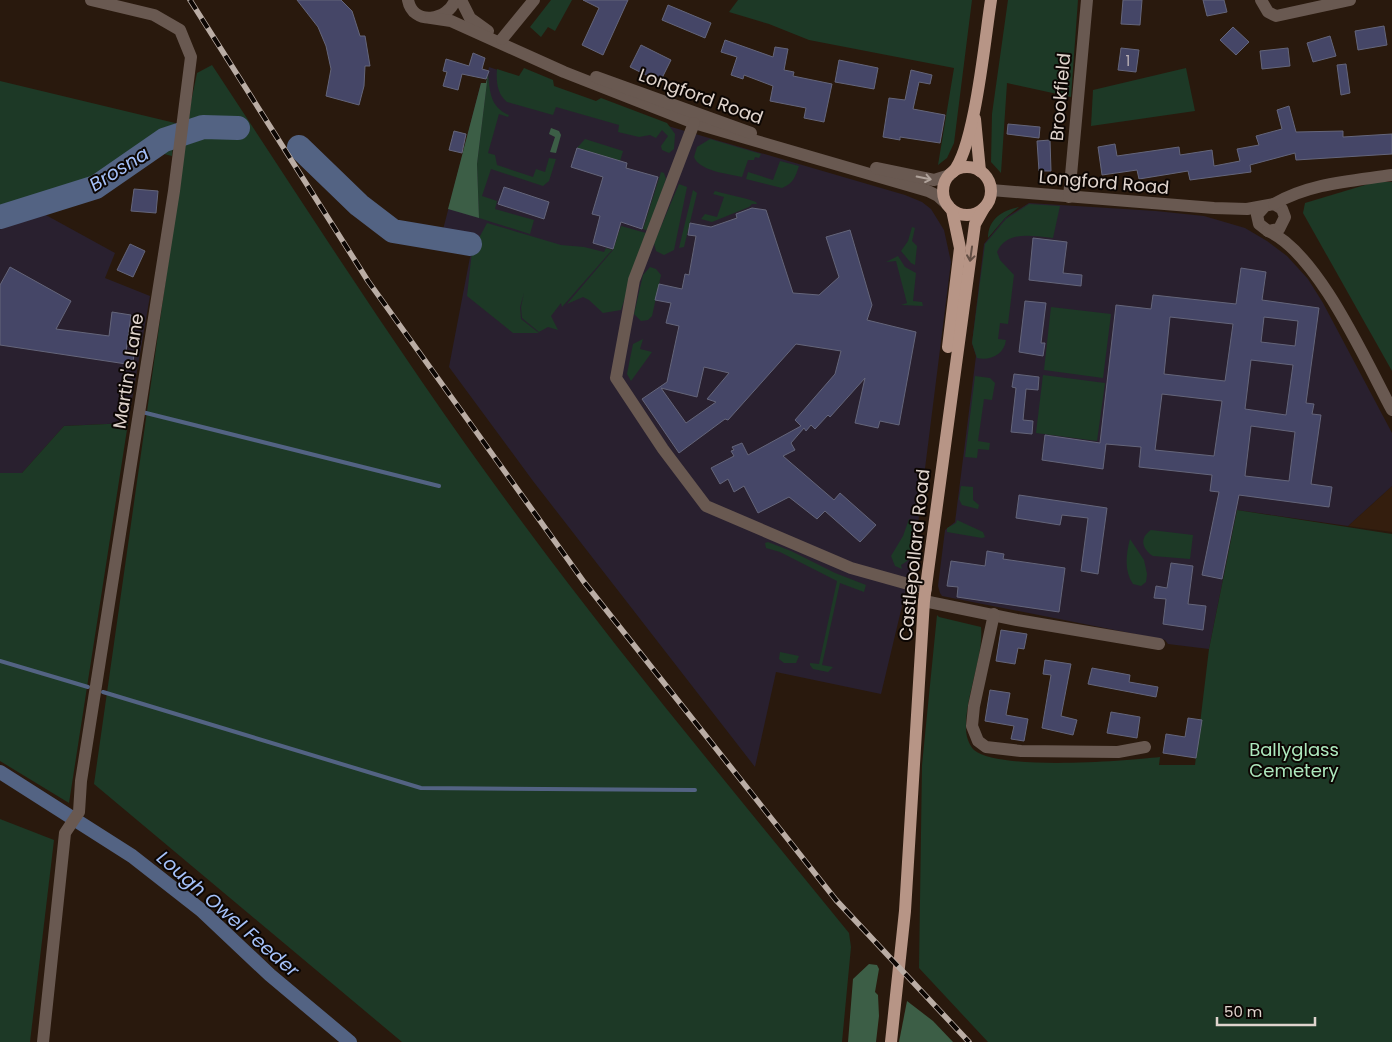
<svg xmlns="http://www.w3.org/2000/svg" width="1392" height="1042" font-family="Poppins,sans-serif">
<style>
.built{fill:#341e0e}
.medical{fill:#29202f}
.green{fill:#1d3926}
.forest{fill:#3c5e46}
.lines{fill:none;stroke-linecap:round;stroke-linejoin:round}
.stream{stroke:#536383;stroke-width:4}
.canal{stroke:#536383;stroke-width:14}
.river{stroke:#536383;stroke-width:24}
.building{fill:#454667;stroke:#64657a;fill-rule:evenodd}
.minor{stroke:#695951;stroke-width:12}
.major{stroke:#b79586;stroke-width:12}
.rail-casing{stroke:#baada5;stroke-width:5.5}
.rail{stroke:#0c0603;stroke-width:4;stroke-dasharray:11;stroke-linecap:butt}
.oneway{stroke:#b0a39b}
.oneway2{stroke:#624e44}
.labels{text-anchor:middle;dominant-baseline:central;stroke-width:4;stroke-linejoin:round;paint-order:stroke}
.number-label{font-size:15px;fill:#b9b0b4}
.street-label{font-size:18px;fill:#e0d4cd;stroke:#0c0603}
.park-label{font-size:18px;fill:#ade8bd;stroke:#0c0603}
.water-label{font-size:19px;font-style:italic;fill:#a5c1f9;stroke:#0c0603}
</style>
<rect width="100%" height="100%" fill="#29190d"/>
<path class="built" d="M1392,486V532L1348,526L1378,499Z"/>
<g class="medical">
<path d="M489,67L668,126L905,195L922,202L931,209L944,230L951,262L914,556L881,694L776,672L755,767L533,481L449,367L471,252L439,245L481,83H486Z"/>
<path d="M1029,203L1156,211L1204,216L1245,228L1267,241L1287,256L1308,279L1323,303L1392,433V486L1348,526L1237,510L1209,649L1168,644L1165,640L942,596L940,593L938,586L945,530L955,522L976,356L972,343L984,244L1005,218Z"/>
<path d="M44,214L115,253L105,278L150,296L128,423L64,426L22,473H0V220Z"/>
</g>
<g class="green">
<path d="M551,0H572L555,31L548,27L541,37L530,27Z"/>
<path d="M738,0H972L954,143L947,158L938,165L954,68L809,40L769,24L729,12Z"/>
<path d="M1008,0H1078L1071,97L1007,83L1001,173L991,162L992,114Z"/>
<path d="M212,65C314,220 414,377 525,526C628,665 740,799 849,933L851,947L842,1042H402L94,784L191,102L197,73Z"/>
<path d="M524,68L553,80L554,86L596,101L601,98L667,123L675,134L674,149L669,153L662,150L661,146L668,136L662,130L656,138L650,135L639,137L618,132L619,125L556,107L553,115L507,102C497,94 496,81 497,69L519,76Z"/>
<path d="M1186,68L1195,111L1091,126L1093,90Z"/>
<path d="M488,74C490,92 490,107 509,115L508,117L499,114L488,153L495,155L497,165L533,177L536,169L545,172L549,158L556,159L549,181L543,186L491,169L482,196L497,201L495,209L534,220L530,234L479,218L477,164Z"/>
<path d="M0,81L175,123L172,156L156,152L110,186L44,214L0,220Z"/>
<path d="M585,139L623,151L620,161L577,148Z"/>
<path d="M710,139L761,154L759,158L755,157L754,160H748L742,177C729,174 699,171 694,157L697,147Z"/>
<path d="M780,161L799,166C795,177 794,183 782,188L746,179L748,172L773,180Z"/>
<path d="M661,172L664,173L666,179L648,231L643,229Z"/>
<path d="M1375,182H1392V371L1303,213L1305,203Z"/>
<path d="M679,184L687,187L674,250L664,255L656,251L654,243Z"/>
<path d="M693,190L697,193L684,247L679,248Z"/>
<path d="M715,191C729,195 743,197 756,202L757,204H752L749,207L712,222L701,219L705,214L717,217L724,197L713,194Z"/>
<path d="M1029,204L1060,206L1053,238C1032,236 1007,230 997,252L1000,260L1014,275L1008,324L1000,323L998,339L1006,340C1004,355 990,361 977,358L972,343L985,244L1006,219Z"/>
<path d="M1019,207L1005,218L988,238C988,219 1003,210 1019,207Z"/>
<path d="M487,223L561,245L584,247L604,252L606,248L612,250L562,307L561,303L551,316L558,330L548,327L539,332L522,318L521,307L524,293L520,307L521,319L539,333H513L467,296L472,251Z"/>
<path d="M621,226L646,233L621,310L603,313L589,300L583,297L567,304L613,250Z"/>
<path d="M912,227L915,228L912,241L917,246L915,265L911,263L901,251L908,241Z"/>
<path d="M898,256L905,267L916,273L913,301L922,302L923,306L901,305L907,303L896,261L886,262Z"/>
<path d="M650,267L656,269L661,275L652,316L648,320L641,321L634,314L643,275Z"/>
<path d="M1051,307L1111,314L1103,378L1044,370Z"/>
<path d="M643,339L640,349L652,352L631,381L627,374L633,344Z"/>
<path d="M1043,375L1105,383L1097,441L1036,433Z"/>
<path d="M975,376L990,378L995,383L992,400L984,399L978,441L990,443L989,450L978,449L977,458L965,457Z"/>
<path d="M128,423L69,803L0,761V473H22L64,426Z"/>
<path d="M961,486L973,487V500L979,505L978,509L962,505L959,499Z"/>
<path d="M1237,510L1392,534V1042H988L919,968L922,765L937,615L939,617L981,627C984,656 965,697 966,729C966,736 969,745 974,750C1000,771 1125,761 1160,757L1159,765H1195L1209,649Z"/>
<path d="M909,519L917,521C915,537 918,557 901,565L902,569L895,566L891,556L903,536Z"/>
<path d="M957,520L983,532L985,537L982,538L947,532V528L956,523Z"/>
<path d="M1151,530L1193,535L1190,559L1153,556C1142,549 1139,538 1151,530Z"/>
<path d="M1130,539L1144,560L1147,574L1146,582L1141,586L1133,584C1124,571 1126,554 1130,539Z"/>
<path d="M768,542L791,551L835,573L866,585L864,592L840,583L822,665L833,667L828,672L813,669L810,665V663L819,664L837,581L780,552L766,548L765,543Z"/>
<path d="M780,652L799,656L796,663H784L779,659Z"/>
<path d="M0,819L54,840L30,1042H0Z"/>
</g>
<g class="forest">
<path d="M488,74L477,164L479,218L448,209L481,83H486Z"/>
<path d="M551,128L559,131L561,135L556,153L550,152L555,137L549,134Z"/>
<path d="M869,964L877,965L879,969L875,992L878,995L879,1016L876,1042H848L853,979Z"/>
<path d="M907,1001L933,1021L953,1042H899Z"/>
</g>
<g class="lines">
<g class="stream">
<path d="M142,412L439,486"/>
<path d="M0,661L88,687"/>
<path d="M103,692L421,788L695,790"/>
</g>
<path class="canal" d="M0,772L132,856L201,910L270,975L350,1042"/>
<g class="river">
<path d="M299,147L359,205L393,231L470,244"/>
<path d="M0,217L96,187L164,140L203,127L238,128"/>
</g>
</g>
<g class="building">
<path d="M297,0H341L352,11L360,36H365L370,66H365L364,86L359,105L326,96L331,69L326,46L318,27Z"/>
<path d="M583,0H628L603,55L582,45L599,8Z"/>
<path d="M1123,0H1142L1140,25L1121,24Z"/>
<path d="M1203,0H1224L1227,12L1207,16Z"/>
<path d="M668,5L711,23L705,38L662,20Z"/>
<path d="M1384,26L1387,45L1358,50L1355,31Z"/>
<path d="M1233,27L1249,42L1236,55L1220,40Z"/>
<path d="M1330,36L1336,56L1313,62L1307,43Z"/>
<path d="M725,40L773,57L775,47L788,49L784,70L794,72L793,76L832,84L824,122L804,118L806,108L770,101L773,86L744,75L743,79L731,75L737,57L721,52Z"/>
<path d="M641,45L671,60L660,82L630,67Z"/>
<path d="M1121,48L1139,50L1136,72L1118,70Z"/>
<path d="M1288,48L1290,66L1262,69L1260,51Z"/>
<path d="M473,53L485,58L482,69L489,71L486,79L462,74L458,90L443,86L447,72L443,71L446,59L469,66Z"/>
<path d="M839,60L878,68L874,89L835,82Z"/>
<path d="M1346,64L1350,93L1341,95L1337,65Z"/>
<path d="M911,70L932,75L930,84L919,82L913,109L945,115L940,143L900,137V140L883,137L889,98L905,100Z"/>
<path d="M1289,106L1296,132L1343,131V137L1392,134V154L1296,160L1295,153L1250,165L1251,172L1190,180L1188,171L1139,179L1137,170L1102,175L1098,147L1115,144L1117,156L1179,147L1180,155L1212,150L1214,166L1240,161L1237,149L1259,145L1256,136L1282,129L1277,110Z"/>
<path d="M1008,124L1040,127L1039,138L1007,134Z"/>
<path d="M454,131L466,134L462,153L449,150Z"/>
<path d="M1050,140L1051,171H1039L1037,141Z"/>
<path d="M577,148L627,163L626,168L658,177L642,229L621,222L613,249L593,243L600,216L592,214L603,177L571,167Z"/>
<path d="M504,187L549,202L544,219L498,204Z"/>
<path d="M134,189L158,191L156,213L131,211Z"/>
<path d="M752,208L766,210L793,293L819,295L839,277L826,237L850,230L872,305L867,320L916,332L899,425L880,421L878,428L855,423L865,378L830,417L828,415L815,429L811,425L806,431L804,428L791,443L795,450L783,456L834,500L840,493L876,525L860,542L825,511L817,519L789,497L758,513L744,486L734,492L728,479L720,484L711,468L734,456L731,451L734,450L732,447L742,443L748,455L801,426L795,420L835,374L841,351L796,344L728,420L725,419L679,453L642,399L667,382L679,326L666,323L671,303L655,300L659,284L682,289L685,274L689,275L696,236L688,235L690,223L711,227L737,218L736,214ZM704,367L729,373L707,399L716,402L686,423L661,388L697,397Z"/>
<path d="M1033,238L1067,242L1063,273L1082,275L1081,286L1029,280Z"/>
<path d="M130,244L145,251L133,277L117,270Z"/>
<path d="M10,267L71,301L56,329L109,336L112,312L131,315L126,352L134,353L133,365L0,345V285Z"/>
<path d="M1241,268L1266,272L1262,300L1319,308L1306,403L1314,404L1312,414L1321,415L1311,484L1332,487L1329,507L1239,495L1222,579L1202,575L1219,492L1210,491L1212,475L1139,467L1141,447L1106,444L1103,469L1042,460L1045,435L1100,443L1116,305L1151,309L1153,295L1236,304ZM1170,317L1233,324L1225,381L1164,374ZM1264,317L1298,321L1295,346L1261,342ZM1251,360L1293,365L1286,415L1245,409ZM1162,394L1222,401L1214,456L1155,450ZM1251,426L1295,432L1289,481L1245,476Z"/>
<path d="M1025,301L1046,303L1041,343H1045L1043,356L1019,352Z"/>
<path d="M1014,374L1039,377L1038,390L1026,389L1023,420L1033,421L1032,434L1011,432L1016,388L1012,387Z"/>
<path d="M1019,495L1107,508L1098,574L1081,571L1088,518L1062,515L1060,525L1016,518Z"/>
<path d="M987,551L1004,554L1003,559L1065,568L1059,612L957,597L958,587L947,586L951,561L985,566Z"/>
<path d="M1171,563L1193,566L1188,604L1206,606L1203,630L1163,624L1166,599L1154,598L1156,586L1167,588Z"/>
<path d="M1001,630L1027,634L1024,649L1018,648L1015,664L996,661Z"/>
<path d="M1045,660L1071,664L1061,716L1077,720L1073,735L1042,728L1051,675L1043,674Z"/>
<path d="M1092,668L1130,675L1129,682L1158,687L1156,697L1088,684Z"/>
<path d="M990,690L1010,693L1006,715L1028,719L1024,741L1011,739L1014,726L985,721Z"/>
<path d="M1111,712L1140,717L1137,738L1107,733Z"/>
<path d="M1188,718L1202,720L1196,758L1163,753L1166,734L1185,737Z"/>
</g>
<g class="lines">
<g class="minor">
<path d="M408,0C413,26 448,21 455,0"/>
<path d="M461,0L470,18L488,31"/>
<path d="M1261,0L1268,12L1276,16L1350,0"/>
<path d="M431,18L451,21L564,72L694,123L928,191L938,196L948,205"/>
<path d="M502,39L534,0"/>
<path d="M596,77L751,133"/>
<path d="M694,123L634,280L616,378L663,449L706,506L851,568L926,589"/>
<path d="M876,168L934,180L950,175"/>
<path d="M991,190L1214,208L1247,209L1274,204L1282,209L1285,217L1279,229L1268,231L1259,224L1257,215L1265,206"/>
<path d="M1069,197L1087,0"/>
<path d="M1274,204C1310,183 1352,181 1392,175"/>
<path d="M1268,231C1318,253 1366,362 1392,410"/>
<path d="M924,601L1017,620L1159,644"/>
<path d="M994,614L974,706L972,726L978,741L986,747L1021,751L1118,752L1145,747"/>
<path d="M43,1042L65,833L79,812L81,781L174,191L191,57L180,30L154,15L91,0"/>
</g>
<g class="major">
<path d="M975,119L980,171"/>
<circle cx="967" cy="191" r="24"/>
<path d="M953,172C975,147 985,37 991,0"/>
<path d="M948,347L960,248L952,210"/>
<path d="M891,1042L905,911L924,601L975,224L984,208"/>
</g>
<g class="rail-casing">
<path id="rail" d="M190,0L368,281L584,582L836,900L969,1042"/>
</g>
<use href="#rail" class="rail"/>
</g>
<defs><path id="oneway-shaft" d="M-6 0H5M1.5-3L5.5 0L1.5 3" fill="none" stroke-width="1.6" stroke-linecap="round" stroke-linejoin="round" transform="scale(1.25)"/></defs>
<use class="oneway" href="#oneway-shaft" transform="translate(924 178) rotate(11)"/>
<use class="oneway2" href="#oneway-shaft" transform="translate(971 254) rotate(98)"/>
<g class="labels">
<g class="number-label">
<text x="1128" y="60">1</text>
</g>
<g class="street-label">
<text transform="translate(701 96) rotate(20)">Longford Road</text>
<text transform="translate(1060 97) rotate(-85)">Brookfield</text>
<text transform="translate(1104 182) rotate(5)">Longford Road</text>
<text transform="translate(128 371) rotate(-81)">Martin's Lane</text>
<text transform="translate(914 555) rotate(-84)">Castlepollard Road</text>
</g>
<g class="park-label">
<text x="1294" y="749">Ballyglass<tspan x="1294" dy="21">Cemetery</tspan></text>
</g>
<g class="water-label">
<text transform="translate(119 169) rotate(-32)">Brosna</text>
<text transform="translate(228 914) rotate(41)">Lough Owel Feeder</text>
</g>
</g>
<path d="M1217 1017v8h98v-8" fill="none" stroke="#e0d4cd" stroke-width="2.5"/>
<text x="1224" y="1017" font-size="15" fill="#e0d4cd" stroke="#0c0603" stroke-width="4" paint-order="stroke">50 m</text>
</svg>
